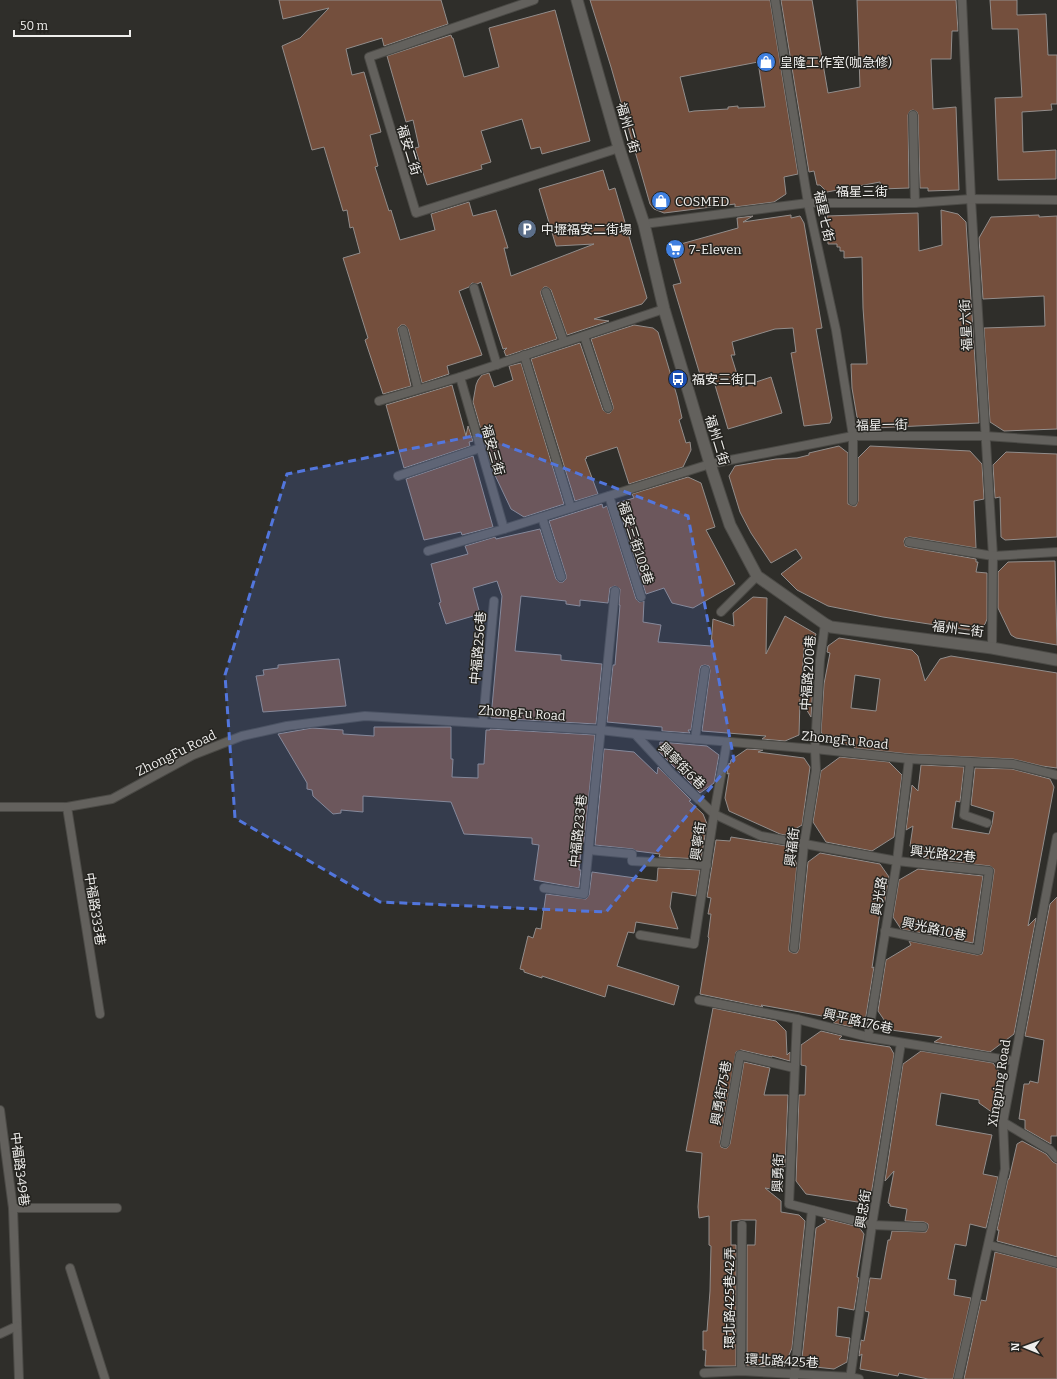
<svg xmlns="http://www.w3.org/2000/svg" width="1057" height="1379" font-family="Bitter,'Noto Sans TC',serif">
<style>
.building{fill:#744f3d;stroke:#928d8b;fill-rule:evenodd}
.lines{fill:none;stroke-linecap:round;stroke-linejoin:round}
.service-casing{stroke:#4b4a46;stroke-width:10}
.minor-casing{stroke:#4b4a46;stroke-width:13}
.service{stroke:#63615d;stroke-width:8}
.minor{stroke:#63615d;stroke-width:11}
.marked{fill:#5276dd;fill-opacity:0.2;stroke:#5276dd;stroke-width:3;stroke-dasharray:8 5;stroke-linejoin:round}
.labels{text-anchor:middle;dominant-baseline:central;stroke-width:3;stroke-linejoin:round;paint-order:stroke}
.poi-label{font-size:13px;fill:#efeeec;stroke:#252420;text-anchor:start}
.street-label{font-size:13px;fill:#efeeec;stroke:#252420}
</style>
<rect width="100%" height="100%" fill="#2f2e2a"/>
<g class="building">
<path d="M279,0H441L448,24L384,46L382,38L346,49L352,75L364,72L381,132L370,135L378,166L375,167L389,211L391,210L400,240L435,230L431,214L469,202L473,216L496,210L508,248H504L511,276L594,244L556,246L539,189L603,170L609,190L615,188L647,298L642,304L594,319L609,321L567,335L551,290L547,287H544L541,291V294L557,339L506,356L504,351L507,348L503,349L481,282L477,284L472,283L469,287L459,291L482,355L447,366L449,374L422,383L408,329L405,325H401L398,328V331L411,386L383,394L365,340L368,338L343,258L360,253L353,227L350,228L347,210L343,211L324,147L312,150L282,46L300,38L329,8L283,19Z"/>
<path d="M590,0H770L798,174L784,177L786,194L774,202L735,207V204L664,213L654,209L650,204L611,67ZM758,62L765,107L738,108V106L728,107V109L694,111L689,112L680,77Z"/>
<path d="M781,0H812L828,93L860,87L857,0H956L958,31H952L951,59H931L933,109L956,107L959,190L928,191V188H920L918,115L917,112L913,110L910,111L908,115L909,188L881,189L880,182L827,192L820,185H817L814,171L809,172Z"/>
<path d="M990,0H1017V15L1046,14L1048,55H1057V104H1051L1052,110L1022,112L1023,152L1056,150V179L998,180L995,98L1022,97L1018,29H992Z"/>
<path d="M555,10L590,141L542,154L540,147L531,149L522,119L481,131L491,162L481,165L482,169L427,185L415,148L419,147L413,120L406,122L387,56L451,35L452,38H453L464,77L499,67L489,28Z"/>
<path d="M941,210L958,214L966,222L979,423L875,428L865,425L857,417L852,388L851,364H867L863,308L862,257L844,258V251H840V247H837V244H828L827,216L918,213L919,251L942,245Z"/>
<path d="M791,215V218L800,216L804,223L822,328L816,329L832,418L830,423L804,426L791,353L796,352L793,328L775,329L732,342L735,355H731L741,387L771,377L782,413L728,429L712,375L701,378L673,285L681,283L670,247L738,228L737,218L753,216L743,222Z"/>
<path d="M1039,215V217L1057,216V429L1004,431L990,422L984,328L1045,326L1044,296L983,299L979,238L991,217Z"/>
<path d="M634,325L653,328L658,332L677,396L682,418L679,420L686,443L690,442L691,450L683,467L629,484L617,447L586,457L587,458L585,459L598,494L575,501L531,359L580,343L603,410L607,413H610L613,409V406L591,339Z"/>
<path d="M521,363L564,504L524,517L511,509L493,471L473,402L476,385L478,380L482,375L489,373L494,387L513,380L509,366Z"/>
<path d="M452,385L466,436L468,426L473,441L469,442L470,446L404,468L386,405Z"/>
<path d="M839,446L848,453V504L853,506H856L858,501V458L870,446L970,451L982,464L984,499L974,501L976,548L910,537L905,538L904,541L905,546L908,547L976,559V562H978L976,572L987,573V619L985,624L980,629L975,631L883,617L828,606L797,590L781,574L802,558L796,549L771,563L751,533L740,512L729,476L735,466L776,459L797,458L809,455V453Z"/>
<path d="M1006,452L1057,454V537L1005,540L1001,537L1000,497L995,498L993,465Z"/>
<path d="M473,456L493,527L462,535L461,532L424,540L406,479Z"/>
<path d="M688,477L701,483L715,527L706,530L735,584L693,608L672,603L664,588L646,594L617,503L634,498L632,494Z"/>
<path d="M602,504L603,508L607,506L636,599L639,602L644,601L643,622L661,625L658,642L711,646L713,619L734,626L733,613L753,597L767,598L766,654L785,616L816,634L811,649L804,648L802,680L813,682L811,717L800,699L799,735L785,741L762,739L766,736L702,731L710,671L709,666L705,665L701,666L700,669L691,730H688L690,733L662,731V727L607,722L613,665H615L620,605H619L620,589L615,586L610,588L608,603L580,600V606L566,604V601L521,596L515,651L561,655V660L602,664L596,724L491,718L502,596L497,581L473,588L480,614L446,624L439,603L441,602L431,564L468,554L465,546L495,537L496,539L540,529L556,579L559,582H563L566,579V575L549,521Z"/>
<path d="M1055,561L1057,645L1016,638L1011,635L998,608V572L1008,562Z"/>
<path d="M839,638L912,650L918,656L925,681L940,659L951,656L1057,673V768L1042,766L1013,759L909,754L854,748L855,746L828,742L821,732L824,684L830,653L827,652L828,646ZM855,675L880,679L876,711L851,708Z"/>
<path d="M339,659L346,706L263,712L256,676L264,675L263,670L278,668V665Z"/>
<path d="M374,727H451V759H453L452,777L478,778V764H484L486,730H490V729L595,735L584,843H582L579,870H581L579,888L534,880L539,845L532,844V838L464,834L451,802L363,796V812L341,810V813L333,814L313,796L312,790L307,789V783L278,734L312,728L343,730V734L374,736Z"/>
<path d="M660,742L707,746L719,755L714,783L700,793L659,752Z"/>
<path d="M604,749L634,752L657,774L658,767L691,800L689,801L703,814L707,824L701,859L659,857L660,854L636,851L633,849L595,845Z"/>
<path d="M747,749L763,750L758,752L804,758L810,767L802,825L785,835L780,834L729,811L725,798L729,773L727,774L729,763L730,764L731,760Z"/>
<path d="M840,757L889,762L902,775L894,837L872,851L826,842L813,822L821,771Z"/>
<path d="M921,765L964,767L960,802L956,801L952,828L989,834L992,824L994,812L971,805L975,768L1012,769L1050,779L1054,787L1028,926L1036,918L1014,1034L990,1052L934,1042L942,1037L891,1030L878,1011L886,960L911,945L909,941L977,955L982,954L983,951L994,872V869L990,866L920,858L910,846L913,826L906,830L912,785L918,791Z"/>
<path d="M731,837L787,846L797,864L789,947V951L793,953H797L799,949L808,862L820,853L880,864L889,877L885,902L882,898L872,968L874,967L866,1016L852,1027L833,1023L839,1019L761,1005L763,1007L700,994L709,938L708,937L711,914H708L711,898L707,897L716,840L730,841Z"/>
<path d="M658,868L700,870L696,896L672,892L670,907L678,929L636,922L634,933L628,932L617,966L679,986L674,1005L608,985L605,997L542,976V978L524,972V970L520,969L528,936L533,938L536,928L541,929L546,894L586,899L589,895L592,872L657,881Z"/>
<path d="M918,869L983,876L973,943L901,929L893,917L899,880Z"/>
<path d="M1057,897V1136H1051V1144L1025,1129V1120L1019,1119L1024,1084H1029L1030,1081L1038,1083L1044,1040L1025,1036L1050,904Z"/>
<path d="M713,1008L776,1021L786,1031L787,1055L790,1052V1061L772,1056V1057L741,1050L736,1052L720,1142L721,1147L724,1148H727L730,1144L744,1062L770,1068L764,1095H788L785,1167L783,1163L782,1191L765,1188L781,1201V1212L799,1215L805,1221L792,1348L784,1367L747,1366V1245H755L756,1220H742L731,1221V1245H736V1366H705L706,1350H703V1331H707L710,1291L711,1246L709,1245V1216L699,1218L698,1207L702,1153L686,1151Z"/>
<path d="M821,1031L842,1036L839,1039L890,1047L894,1054L871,1195L864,1203L806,1194L796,1181L799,1095H805L806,1066L801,1065V1045Z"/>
<path d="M921,1051L993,1063L998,1070L1000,1077L993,1113L979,1103V1100L941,1093L936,1125L992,1135L983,1174L998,1177L986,1228L970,1224L966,1246L955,1244L948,1279L956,1280L954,1295L971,1298L953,1379H928L899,1373L898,1376L860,1369L862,1354L859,1356L861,1340L864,1341L869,1312L865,1311L870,1278L881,1279L888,1240H890L892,1231L923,1232H926L928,1228V1224L924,1222L905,1221L907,1209L890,1206V1204L888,1203L894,1171L885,1181L903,1064Z"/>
<path d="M1022,1141L1046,1154L1053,1162L1057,1164V1257L997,1241L999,1230H997L1008,1179H1009L1017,1144Z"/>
<path d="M823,1218L859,1227L864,1234L857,1277L859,1278L854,1310L838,1307L836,1336L850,1338L847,1362L834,1369L806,1366L802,1358L816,1228L826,1222Z"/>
<path d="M995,1252L1057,1268V1379H964L981,1300L986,1301Z"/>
</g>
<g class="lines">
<g class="service-casing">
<g id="service">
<path d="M534,0L369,57L416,213L619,148"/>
<path d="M775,0L808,203L836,330L853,436V501"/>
<path d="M962,0L971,199L993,556L992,648"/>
<path d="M913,115L915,203"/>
<path d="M644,224L808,203H915L971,199L1057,200"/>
<path d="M474,288L497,365"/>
<path d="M546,292L564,342"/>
<path d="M403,330L418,389"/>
<path d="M584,336L608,408"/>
<path d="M524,355L571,508"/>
<path d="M460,377L504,529"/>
<path d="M379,401L460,377L664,309"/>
<path d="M398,476L480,448"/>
<path d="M609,496L641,597"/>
<path d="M542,517L561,577"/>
<path d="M909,542L993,556L1057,552"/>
<path d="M428,551L504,529L710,464L853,436H985L1057,441"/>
<path d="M721,612L757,576"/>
<path d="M483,722L494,601"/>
<path d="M635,734L672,774L714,814L761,836L897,861L989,871L978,950L885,931"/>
<path d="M695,739L705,670"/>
<path d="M970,762L964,815L987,823"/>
<path d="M0,807H67L112,799L193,755L242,736L287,726L365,716L600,730L635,734L815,749L909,759L1013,764L1057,775"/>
<path d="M67,807L100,1014"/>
<path d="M589,850L632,854V861L707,865"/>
<path d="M544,888L584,894L615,591"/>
<path d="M640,935L694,944L714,814L727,742"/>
<path d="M794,948L804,844L816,770L815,749L820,660L825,624"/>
<path d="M699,1000L797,1019L868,1037L1013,1061"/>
<path d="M797,1019L789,1204L872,1225L923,1227"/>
<path d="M868,1037L897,861L909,759"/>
<path d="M0,1110L13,1208L19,1379"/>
<path d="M1003,1122L1050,1150L1057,1158"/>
<path d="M725,1143L740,1055L794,1068"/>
<path d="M13,1208H117"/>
<path d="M989,1245L1057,1263"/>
<path d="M70,1268L105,1379"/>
<path d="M0,1334L17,1326"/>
<path d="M741,1371L742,1225"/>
<path d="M704,1373L741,1371L850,1377L859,1379"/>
<path d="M794,1379L812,1210"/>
<path d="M850,1379L872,1225L901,1043"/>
<path d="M958,1379L1005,1169L1003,1122L1057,837"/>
</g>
</g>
<g class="minor-casing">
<path id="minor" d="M577,0L619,148L644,224L664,309L710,464L730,525L757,576L825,624L831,627L992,648L1057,660"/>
</g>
<use href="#service" class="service"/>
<use href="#minor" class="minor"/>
</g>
<path class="marked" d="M478,435L688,516L734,760L606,912L380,902L235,818L225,675L287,474Z"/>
<defs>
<g id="shop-disc" transform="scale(1)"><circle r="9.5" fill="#3f7fe0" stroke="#252420"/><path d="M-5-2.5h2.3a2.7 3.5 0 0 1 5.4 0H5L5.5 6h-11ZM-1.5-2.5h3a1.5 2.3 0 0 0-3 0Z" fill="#fff"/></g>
<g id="parking-disc" transform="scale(1)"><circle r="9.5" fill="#5c6f8a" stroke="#252420"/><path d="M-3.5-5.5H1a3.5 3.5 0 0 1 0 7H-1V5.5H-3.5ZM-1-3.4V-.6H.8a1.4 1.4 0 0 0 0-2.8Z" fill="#fff"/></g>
<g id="supermarket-disc" transform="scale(1)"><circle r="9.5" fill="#3f7fe0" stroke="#252420"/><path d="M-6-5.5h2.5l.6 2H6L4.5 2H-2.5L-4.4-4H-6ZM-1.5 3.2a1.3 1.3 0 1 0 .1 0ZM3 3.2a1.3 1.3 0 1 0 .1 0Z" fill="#fff"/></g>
<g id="bus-disc" transform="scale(1)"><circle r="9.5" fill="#1a4fb4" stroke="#252420"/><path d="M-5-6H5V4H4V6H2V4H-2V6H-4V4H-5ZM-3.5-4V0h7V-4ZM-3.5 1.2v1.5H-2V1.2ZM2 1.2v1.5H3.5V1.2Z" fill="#fff"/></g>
</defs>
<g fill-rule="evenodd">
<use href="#shop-disc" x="766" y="62"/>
<use href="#shop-disc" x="661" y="201"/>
<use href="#parking-disc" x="527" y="229"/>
<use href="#supermarket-disc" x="675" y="249"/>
<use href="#bus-disc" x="678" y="379"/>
</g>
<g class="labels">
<g class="poi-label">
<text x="780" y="62">皇隆工作室(咖急修)</text>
<text x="675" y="201">COSMED</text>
<text x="541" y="229">中壢福安二街場</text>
<text x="689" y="249">7-Eleven</text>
<text x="692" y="379">福安三街口</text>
</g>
<g class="street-label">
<text transform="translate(628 128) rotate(74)">福州二街</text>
<text transform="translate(409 150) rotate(73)">福安二街</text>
<text x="862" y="191">福星三街</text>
<text transform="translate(824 216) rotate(78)">福星七街</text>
<text transform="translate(966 325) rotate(-93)">福星六街</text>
<text transform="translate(882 425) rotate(-1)">福星一街</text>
<text transform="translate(717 440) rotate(73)">福州二街</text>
<text transform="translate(493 450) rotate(74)">福安三街</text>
<text transform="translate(636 543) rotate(72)">福安三街108巷</text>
<text transform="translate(958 629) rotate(7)">福州二街</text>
<text transform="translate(478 648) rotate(-85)">中福路256巷</text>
<text transform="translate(808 673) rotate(-86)">中福路200巷</text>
<text transform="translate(522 713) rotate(4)">ZhongFu Road</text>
<text transform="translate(845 740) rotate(6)">ZhongFu Road</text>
<text transform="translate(176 753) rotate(-26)">ZhongFu Road</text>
<text transform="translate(682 766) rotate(45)">興寧街6巷</text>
<text transform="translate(578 831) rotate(-84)">中福路233巷</text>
<text transform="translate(698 841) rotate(-82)">興寧街</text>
<text transform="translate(792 847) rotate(-83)">興福街</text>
<text transform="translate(943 854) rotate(6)">興光路22巷</text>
<text transform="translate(879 896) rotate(-81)">興光路</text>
<text transform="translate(95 909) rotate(81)">中福路333巷</text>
<text transform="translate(934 929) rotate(12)">興光路10巷</text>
<text transform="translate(858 1021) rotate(13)">興平路176巷</text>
<text transform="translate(999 1083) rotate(-81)">Xingping Road</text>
<text transform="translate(721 1093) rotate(-80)">興勇街75巷</text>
<text transform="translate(20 1169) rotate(83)">中福路349巷</text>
<text transform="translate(778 1173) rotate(-88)">興勇街</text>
<text transform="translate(863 1209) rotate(-81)">興忠街</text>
<text transform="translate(729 1298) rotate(-90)">環北路425巷42弄</text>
<text transform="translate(782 1361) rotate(3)">環北路425巷</text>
</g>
</g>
<g transform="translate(1025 1347) rotate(271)" stroke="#252420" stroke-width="3" paint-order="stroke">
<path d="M0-3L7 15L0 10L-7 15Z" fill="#efeeec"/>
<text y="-6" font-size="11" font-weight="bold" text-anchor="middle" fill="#efeeec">N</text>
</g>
<path d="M14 30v6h116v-6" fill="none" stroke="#efeeec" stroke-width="2"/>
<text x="20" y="30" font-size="12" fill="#efeeec" stroke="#252420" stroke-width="3" paint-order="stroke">50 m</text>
</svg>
